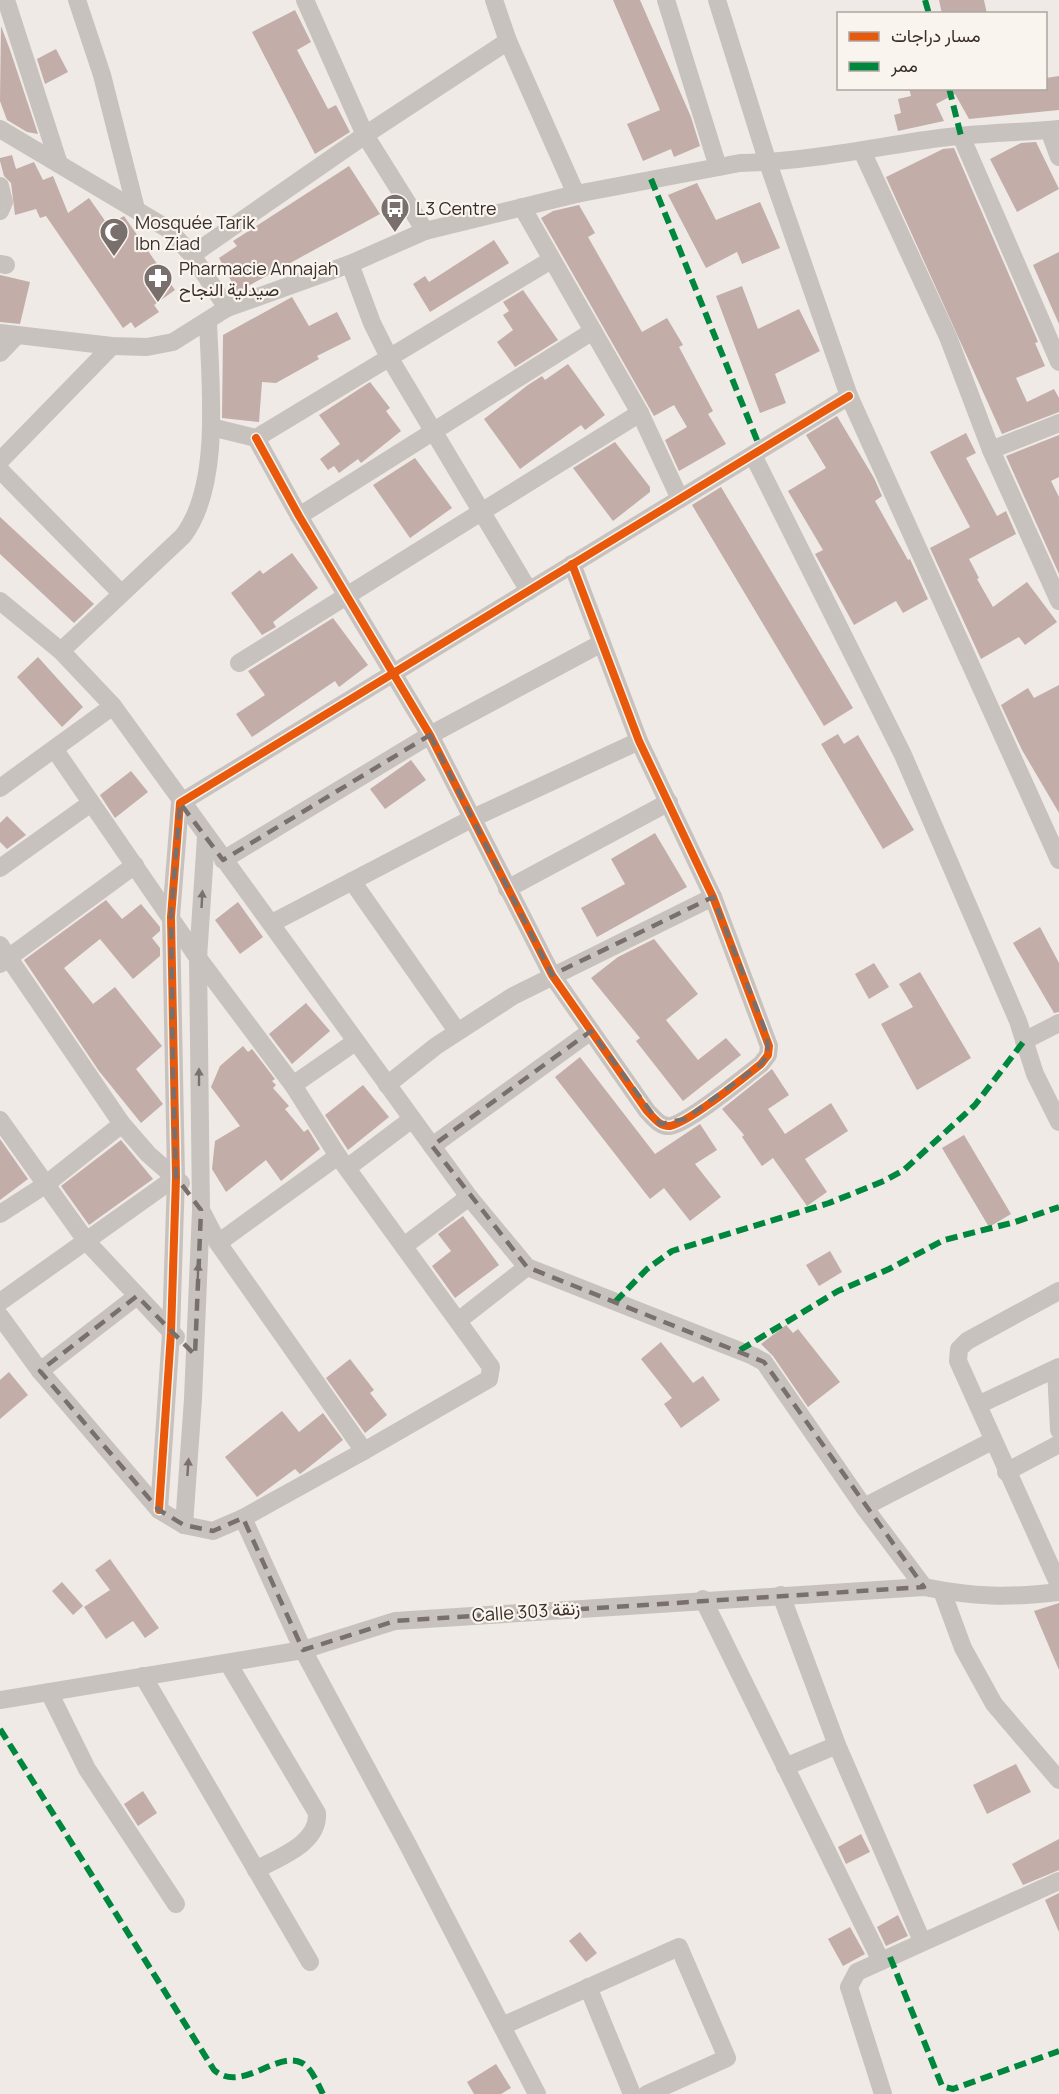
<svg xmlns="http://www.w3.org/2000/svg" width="1059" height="2094" font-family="Manrope,Vazirmatn,sans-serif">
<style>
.building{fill:#c2ada8}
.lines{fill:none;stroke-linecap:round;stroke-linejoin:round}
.street{stroke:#c8c2be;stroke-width:18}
.quiet{stroke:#00873e;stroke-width:6;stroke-dasharray:12 6;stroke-linecap:butt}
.cycleway-casing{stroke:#faf4ee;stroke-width:11}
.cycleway{stroke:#e8590c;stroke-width:8}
.oneway{fill:#7a716e}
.marked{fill:none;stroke:#79706d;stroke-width:4.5;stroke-dasharray:12 8;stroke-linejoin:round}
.labels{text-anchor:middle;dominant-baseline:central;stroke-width:4.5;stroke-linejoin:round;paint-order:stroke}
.poi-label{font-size:18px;fill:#3a2f2c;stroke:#faf4ee;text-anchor:start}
.street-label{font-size:18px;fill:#3a2f2c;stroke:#faf4ee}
</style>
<rect width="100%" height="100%" fill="#efeae6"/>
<g class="building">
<path d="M613,0H640L691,117L700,146L674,157L671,149L643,161L627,124L660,110Z"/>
<path d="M939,0H984L987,14H942Z"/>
<path d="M295,10L311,42L297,50L328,109L336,105L350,132L315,154L252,32Z"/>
<path d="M1,26L10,50L38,134L27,132L7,120L0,101Z"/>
<path d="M56,49L68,72L45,84L37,59Z"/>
<path d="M1059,76V110L969,119L955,94L936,104L944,121L898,131L894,115L901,113L898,99L911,96L909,88H1046V78Z"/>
<path d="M1036,142L1059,189L1017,212L990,159L1021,143Z"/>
<path d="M954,148L1036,337L1038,342L1035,343L1045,366L1016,378L1027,402L1054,389L1059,398V412L1002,434L886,177L943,149Z"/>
<path d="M12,155L16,169L34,162L43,180L53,176L68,213L89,198L108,225L124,216L175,290L154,305L159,312L135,328L131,322L123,328L46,216L40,218L36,209L15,215L11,183L4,176L0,161V158Z"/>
<path d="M349,166L380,214L237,292L219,258L237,246L233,241Z"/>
<path d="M697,183L716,220L760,202L780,248L742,264L737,252L706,268L668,195Z"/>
<path d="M579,205L595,233L588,237L642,332L667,318L683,345L679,347L713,411L708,414L726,444L679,471L665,440L687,427L674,405L654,416L541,218L553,211Z"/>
<path d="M494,240L509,263L430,312L413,284L425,276L429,282Z"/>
<path d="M1059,252V324L1033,265Z"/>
<path d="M0,275L30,282L20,324L0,322Z"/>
<path d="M742,286L758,329L799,309L820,351L775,374L786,403L760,413L716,296Z"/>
<path d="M523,290L558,340L515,367L497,342L513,330L503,315L509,311L503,302Z"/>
<path d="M292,297L309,326L337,312L351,339L317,356L319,359L276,383L262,382L259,422L222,418L223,335Z"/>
<path d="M568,364L605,415L585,430L581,425L520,469L484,419L528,385L542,376L545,380Z"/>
<path d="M370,382L390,408L386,411L401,431L361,463L358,459L339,473L334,466L328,470L320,459L340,444L319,415Z"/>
<path d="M837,416L874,478L882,496L875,501L908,560L910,559L928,599L903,613L896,601L854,625L815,554L823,550L788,491L826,468L806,435Z"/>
<path d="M966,433L976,453L966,458L997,516L1006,511L1016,534L969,559L979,578L977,579L993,607L1027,582L1057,622L1025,645L1019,637L981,659L930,548L970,527L930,452Z"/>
<path d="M1059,435V477L1051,481L1059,497V574L1006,456Z"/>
<path d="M615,442L650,487V492L613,521L573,468Z"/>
<path d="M415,458L452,508L410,538L373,485Z"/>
<path d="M721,487L853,708L824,726L692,505Z"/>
<path d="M0,517L94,604L74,623L0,554Z"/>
<path d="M292,553L318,588L273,622L276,627L262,635L231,593L260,570L263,574Z"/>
<path d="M333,618L368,665L339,687L335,681L252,737L236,714L265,695L248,671Z"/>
<path d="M38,657L83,707L62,727L17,677Z"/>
<path d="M1059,685V813L1022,750L1001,705L1028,688L1034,698Z"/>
<path d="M838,734L844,744L858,735L914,830L883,849L821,744Z"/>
<path d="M411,760L426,780L385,809L370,789Z"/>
<path d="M131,771L148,792L115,818L100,795Z"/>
<path d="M7,816L26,835L7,849L0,842V823Z"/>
<path d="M655,833L687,887L597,937L581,908L625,884L611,859Z"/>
<path d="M106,900L122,919L141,904L160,927V931L152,938L160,948V956L133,979L100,939L64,968L93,1004L115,987L162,1046L136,1069L163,1104L141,1123L99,1071L24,960Z"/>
<path d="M238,902L263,937L240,954L215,920Z"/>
<path d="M1040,927L1059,963V1012L1054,1013L1013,943Z"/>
<path d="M654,939L698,994L666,1020L698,1060L726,1038L741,1055L683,1101L636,1041L640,1038L591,978L618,957Z"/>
<path d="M874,963L889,987L869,999L855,974Z"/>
<path d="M920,972L971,1058L917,1090L881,1024L913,1007L899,984Z"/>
<path d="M306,1003L330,1031L292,1064L269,1034Z"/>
<path d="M243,1046L248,1052L252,1049L275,1079L272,1081L276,1085L273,1088L289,1106L285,1109L304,1132L308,1129L320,1149L281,1181L266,1160L226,1192L212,1169L215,1141L240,1126L211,1087L220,1066Z"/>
<path d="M580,1057L655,1154L700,1124L717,1150L695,1164L721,1197L690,1221L664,1188L650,1199L555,1077Z"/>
<path d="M772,1069L789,1095L768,1109L785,1134L831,1103L848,1131L805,1159L827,1192L807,1206L773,1158L762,1166L742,1137L744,1135L722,1109Z"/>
<path d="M363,1085L389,1117L348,1150L325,1115Z"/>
<path d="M964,1135L1011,1214L989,1227L942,1148Z"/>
<path d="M0,1139L28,1179L0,1200Z"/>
<path d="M121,1140L153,1179L89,1225L61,1186Z"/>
<path d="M463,1216L499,1265L455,1298L432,1266L451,1251L438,1234Z"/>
<path d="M830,1251L842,1272L819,1286L806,1265Z"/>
<path d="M786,1325L793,1333L798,1329L840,1382L808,1407L773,1356L761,1344Z"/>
<path d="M661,1342L693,1383L703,1376L720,1400L681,1428L664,1404L672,1398L641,1359Z"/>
<path d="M350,1359L374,1390L370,1393L387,1415L365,1433L326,1378Z"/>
<path d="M9,1372L28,1395L0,1419V1380Z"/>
<path d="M282,1411L299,1432L323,1413L343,1440L304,1471L300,1474L295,1469L257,1497L225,1457Z"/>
<path d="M110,1559L159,1628L145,1638L133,1621L106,1639L84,1607L110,1590L95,1570Z"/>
<path d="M62,1582L83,1606L73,1615L52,1591Z"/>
<path d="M1059,1603V1670L1034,1611Z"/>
<path d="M1016,1764L1031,1792L987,1814L973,1785Z"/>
<path d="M143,1791L157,1813L138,1826L124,1804Z"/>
<path d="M861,1834L870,1852L846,1864L838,1847Z"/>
<path d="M1059,1839V1870L1023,1885L1012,1864Z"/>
<path d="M1059,1893V1932L1045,1900Z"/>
<path d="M898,1915L908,1936L886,1946L877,1927Z"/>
<path d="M850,1927L865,1954L843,1966L828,1939Z"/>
<path d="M580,1932L597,1953L586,1962L569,1941Z"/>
<path d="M496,2064L511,2088L501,2094H474L467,2082Z"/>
</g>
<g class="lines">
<g class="street">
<path d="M6,0L59,164"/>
<path d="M77,0L102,75L136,209"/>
<path d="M305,0L365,135L425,231"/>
<path d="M494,0L508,41L576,194"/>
<path d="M666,0L718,167"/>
<path d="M717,0L768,163L849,396L1059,860"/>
<path d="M0,129L168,229L192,255L227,308"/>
<path d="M1049,130L1059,157"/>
<path d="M961,136L1059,362"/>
<path d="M862,151L948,337L991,450L1059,601"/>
<path d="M0,186L4,202L0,211"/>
<path d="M522,207L640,413L680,499"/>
<path d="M192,255L365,135L508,41"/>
<path d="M0,264L6,265"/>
<path d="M350,264L372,323L389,357L529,591"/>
<path d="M0,333L112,346L147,347L173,342L227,308L350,264L425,231L576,194L740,163C803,162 864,149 926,140C970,133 1015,133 1059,129"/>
<path d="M0,353L17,335"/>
<path d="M211,427L256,438L551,260"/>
<path d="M256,438L299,516L430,735L552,975L647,1111C654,1118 660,1127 670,1126C690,1122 743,1078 761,1064L768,1055L769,1046L713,897L639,741L572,564"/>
<path d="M991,450L1059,423"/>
<path d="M753,455L903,755L1018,1021L1035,1074L1059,1122"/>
<path d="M0,461L112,346"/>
<path d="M0,470L121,593"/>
<path d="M299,516L593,331"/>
<path d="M0,601L61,651L113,706L469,1197L527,1267L753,1356L764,1362L864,1507L924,1587"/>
<path d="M61,651L183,536C222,485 210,384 208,321"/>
<path d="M239,663L640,413"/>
<path d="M0,788L113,706"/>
<path d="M223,860L430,735L600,644"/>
<path d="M0,868L91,803"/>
<path d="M352,881L457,1031"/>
<path d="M507,889L669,802"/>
<path d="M272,923L473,818L639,741"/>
<path d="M0,945L122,1124L148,1154L181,1183"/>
<path d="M0,964L135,865"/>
<path d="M1024,1041L1059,1023"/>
<path d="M293,1085L355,1042"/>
<path d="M387,1085L436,1046L513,996L713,897"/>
<path d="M0,1120L87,1242L176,1337"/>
<path d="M432,1146L591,1031"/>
<path d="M347,1168L412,1119"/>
<path d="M202,1212L218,1243L364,1451"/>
<path d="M0,1214L45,1185L122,1124"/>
<path d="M218,1243L338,1156"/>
<path d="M404,1246L469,1197"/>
<path d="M1059,1291L967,1341L959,1349L958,1361L1059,1585"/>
<path d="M0,1302L176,1177"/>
<path d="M0,1316L40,1371L159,1510L184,1525L213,1531L243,1518L364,1451L489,1379L491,1367L338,1156L293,1085L198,958L55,750"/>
<path d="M458,1321L527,1267"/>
<path d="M1056,1369L1059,1430"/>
<path d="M40,1371L137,1296"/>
<path d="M978,1405L1059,1367"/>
<path d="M1006,1472L1059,1444"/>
<path d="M864,1507L992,1441"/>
<path d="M159,1510L171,1333L176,1177L171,917L180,803L849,396"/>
<path d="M243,1518L303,1650L408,1845L537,2094"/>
<path d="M184,1525L193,1399L201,1210L198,958L206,837"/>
<path d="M942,1591L963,1648L994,1704L1059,1780"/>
<path d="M781,1595L837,1745L922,1941"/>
<path d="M703,1599L881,1961"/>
<path d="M228,1663L317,1813C319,1844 279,1857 256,1870"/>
<path d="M143,1676L310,1962"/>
<path d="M49,1692L87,1769L176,1904"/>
<path d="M0,1700L303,1650L395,1621L924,1587C974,1597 1008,1598 1059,1592"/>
<path d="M785,1767L837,1745"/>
<path d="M588,1987L632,2094"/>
<path d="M502,2026L679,1947L727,2058L647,2094"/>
<path d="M883,2094L849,1987L857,1972L1059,1881"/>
</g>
<g class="quiet">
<path d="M925,0L929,14"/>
<path d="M949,88L961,136"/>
<path d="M651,179L761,450"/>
<path d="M615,1302L647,1269L672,1251L829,1203L884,1181L904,1170L975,1105L1024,1041"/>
<path d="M740,1350L838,1291L889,1269L944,1240L1015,1222L1059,1207"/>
<path d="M0,1729L214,2070C242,2094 276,2050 302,2063C312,2068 318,2085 323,2094"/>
<path d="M890,1957L942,2086L953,2089L1059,2051"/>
</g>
<g class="cycleway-casing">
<g id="cycleway">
<path d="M256,438L299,516L430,735L552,975L647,1111C654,1118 660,1127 670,1126C690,1122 743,1078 761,1064L768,1055L769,1046L713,897L639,741L572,564"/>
<path d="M159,1510L171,1333L176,1177L171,917L180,803L849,396"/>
</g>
</g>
<use href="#cycleway" class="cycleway"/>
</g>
<defs><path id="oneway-solid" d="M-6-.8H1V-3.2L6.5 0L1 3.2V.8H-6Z" transform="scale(1.5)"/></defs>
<g class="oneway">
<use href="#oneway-solid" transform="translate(202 899) rotate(-87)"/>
<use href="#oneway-solid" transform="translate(199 1077) rotate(-90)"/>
<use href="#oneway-solid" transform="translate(198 1272) rotate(-88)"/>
<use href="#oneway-solid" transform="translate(188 1467) rotate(-86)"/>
</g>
<path class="marked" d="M430,735L552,975L713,897L767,1035L768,1055L761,1064L685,1119L660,1124L591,1031L432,1146L527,1267L764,1362L924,1587L395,1621L303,1650L243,1518L213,1531L184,1525L159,1510L40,1371L137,1296L195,1355L201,1210L176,1177L173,1073L171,917L180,803L223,860Z"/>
<defs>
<g id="bus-pin" transform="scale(1.5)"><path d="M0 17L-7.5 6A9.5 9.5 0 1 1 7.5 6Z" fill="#79706d" stroke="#faf4ee"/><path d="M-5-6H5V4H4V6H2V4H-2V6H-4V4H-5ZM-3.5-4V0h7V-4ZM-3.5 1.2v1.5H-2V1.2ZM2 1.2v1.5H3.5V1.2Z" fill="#fff"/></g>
<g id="mosque-pin" transform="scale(1.5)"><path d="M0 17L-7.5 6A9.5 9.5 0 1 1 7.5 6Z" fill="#79706d" stroke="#faf4ee"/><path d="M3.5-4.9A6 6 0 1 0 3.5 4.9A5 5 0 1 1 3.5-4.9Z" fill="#fff"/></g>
<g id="pharmacy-pin" transform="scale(1.5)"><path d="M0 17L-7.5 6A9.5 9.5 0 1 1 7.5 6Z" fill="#79706d" stroke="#faf4ee"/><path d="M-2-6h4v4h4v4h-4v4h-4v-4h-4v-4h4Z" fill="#fff"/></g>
</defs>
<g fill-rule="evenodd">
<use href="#bus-pin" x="395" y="208"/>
<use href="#mosque-pin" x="114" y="232"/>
<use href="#pharmacy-pin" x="158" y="278"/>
</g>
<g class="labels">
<g class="poi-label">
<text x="416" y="208">L3 Centre</text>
<text x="135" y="222">Mosquée Tarik<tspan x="135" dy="21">Ibn Ziad</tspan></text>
<text x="179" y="268">Pharmacie Annajah<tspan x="179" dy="21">صيدلية النجاح</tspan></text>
</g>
<g class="street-label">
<text transform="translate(526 1611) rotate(-4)">Calle 303 زنقة</text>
</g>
</g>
<rect x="837" y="12" width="210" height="78" fill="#faf4ee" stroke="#ada5a0" stroke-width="1.5"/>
<rect x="849" y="32" width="30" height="9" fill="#e8590c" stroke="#ada5a0" stroke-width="1.5"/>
<text x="891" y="42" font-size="18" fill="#3a2f2c">مسار دراجات</text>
<rect x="849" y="62" width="30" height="9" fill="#00873e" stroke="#ada5a0" stroke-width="1.5"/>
<text x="891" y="72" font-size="18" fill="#3a2f2c">ممر</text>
</svg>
